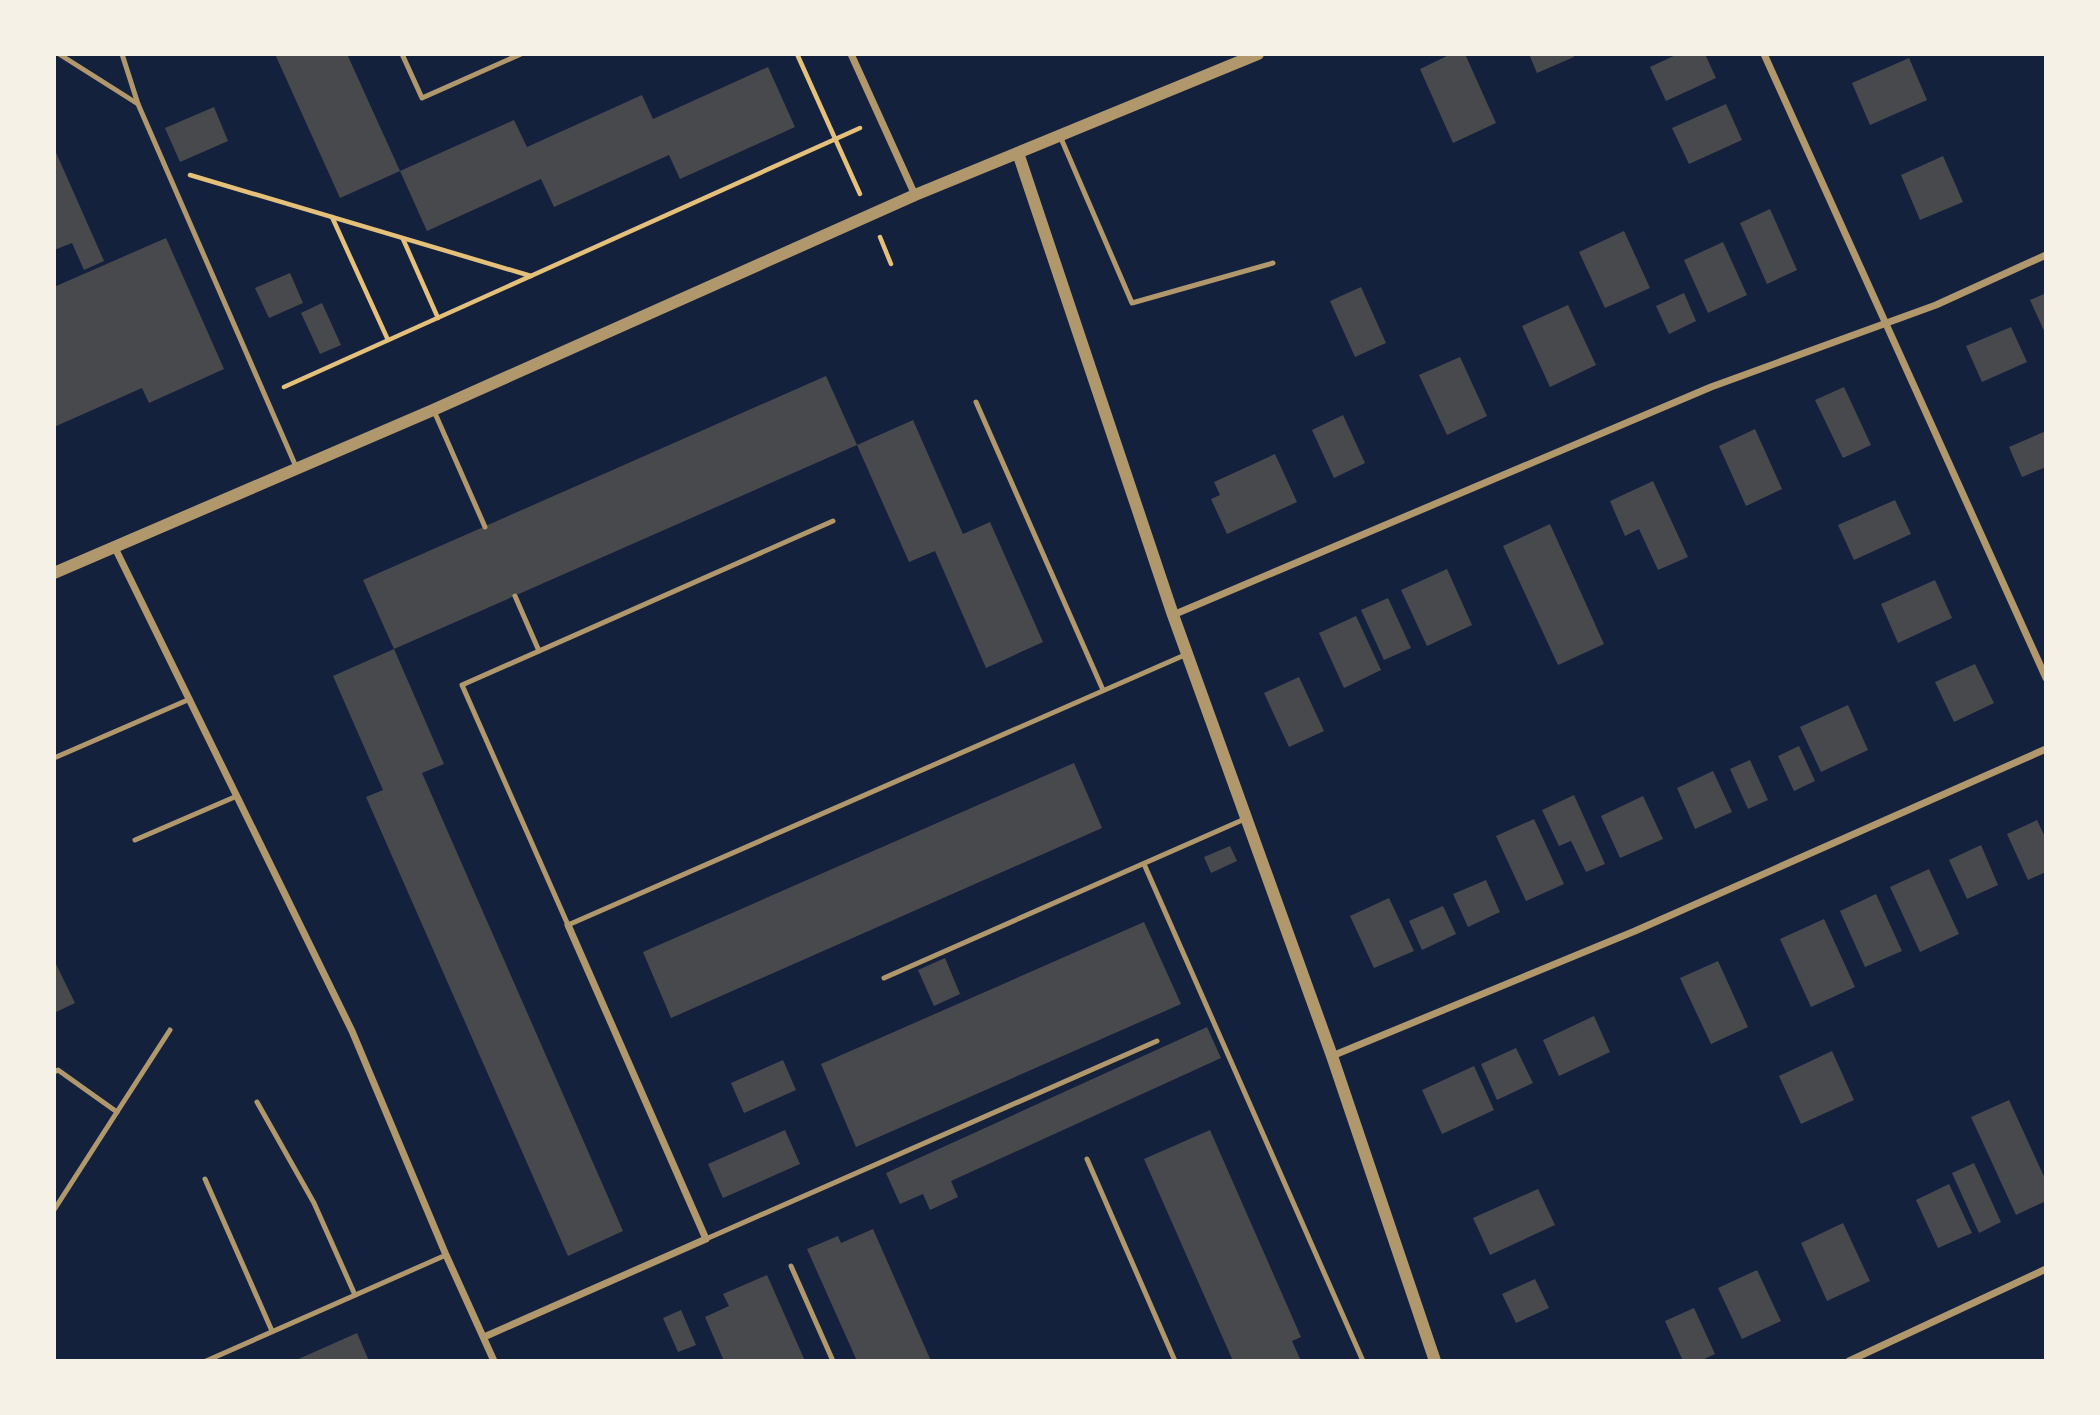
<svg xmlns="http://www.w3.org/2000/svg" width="2100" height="1415" font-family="'PT Sans',sans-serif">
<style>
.building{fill:#48494c}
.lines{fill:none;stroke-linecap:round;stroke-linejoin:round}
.path{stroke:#e5c07b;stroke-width:4.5}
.service{stroke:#b1986c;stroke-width:5}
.minor{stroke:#b1986c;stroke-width:7}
.tertiary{stroke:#b1986c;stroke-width:12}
</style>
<rect width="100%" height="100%" fill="#14213d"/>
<g class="building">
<path d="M275,54H347L400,171L514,120L527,147L642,95L653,119L768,67L795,127L680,179L669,155L554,207L541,179L427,231L400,171L340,198Z"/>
<path d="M1451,54H1465L1496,123L1453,143L1420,69Z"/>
<path d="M1529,54H1573L1574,57L1537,73Z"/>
<path d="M1678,54H1705L1716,78L1666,101L1650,67Z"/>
<path d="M1909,58L1927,100L1870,125L1852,83Z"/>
<path d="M1726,104L1742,140L1689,164L1672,128Z"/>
<path d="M214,107L228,141L180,162L165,128Z"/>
<path d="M54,148L104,261L84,270L72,243L54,250Z"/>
<path d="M1943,156L1963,202L1920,220L1901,175Z"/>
<path d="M1770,209L1797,270L1767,284L1740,223Z"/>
<path d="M1624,231L1650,288L1605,308L1579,252Z"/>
<path d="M166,238L224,369L149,403L142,388L54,427V287Z"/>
<path d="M1723,242L1747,295L1708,313L1684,260Z"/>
<path d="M290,273L303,303L269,318L255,288Z"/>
<path d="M1361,287L1386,343L1355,357L1330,301Z"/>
<path d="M1684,293L1696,321L1669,334L1656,306Z"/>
<path d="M2044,294L2046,297V335L2030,300Z"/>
<path d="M322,303L341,345L320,354L301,313Z"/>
<path d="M1568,305L1596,365L1550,387L1522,326Z"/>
<path d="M2011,327L2027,362L1982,382L1966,346Z"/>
<path d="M1460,357L1487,416L1447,435L1419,375Z"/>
<path d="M826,376L857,445L394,649L363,580Z"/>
<path d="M1844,387L1871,445L1843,458L1815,400Z"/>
<path d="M1343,415L1365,463L1334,478L1312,430Z"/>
<path d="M913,420L963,534L990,522L1043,642L986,668L935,551L909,562L857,445Z"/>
<path d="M1755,429L1782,489L1746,506L1719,446Z"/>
<path d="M2046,431V467L2022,477L2009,447Z"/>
<path d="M1275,454L1297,502L1227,534L1211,499L1220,495L1214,482Z"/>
<path d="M1653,481L1688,557L1658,570L1639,529L1625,536L1610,501Z"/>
<path d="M1895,500L1911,534L1854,560L1838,525Z"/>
<path d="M1550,524L1604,644L1558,665L1503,546Z"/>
<path d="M1447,569L1472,625L1427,646L1401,590Z"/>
<path d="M1935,580L1952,618L1898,643L1881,604Z"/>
<path d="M1388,598L1411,648L1384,660L1361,610Z"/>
<path d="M1356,616L1381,670L1344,688L1319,633Z"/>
<path d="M394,649L444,764L422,773L623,1231L568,1256L366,797L383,790L333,676Z"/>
<path d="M1975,664L1994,703L1954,722L1935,682Z"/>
<path d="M1299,677L1324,731L1289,747L1264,693Z"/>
<path d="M1848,705L1868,750L1821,772L1800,727Z"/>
<path d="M1799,746L1815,781L1794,791L1778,756Z"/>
<path d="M1750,760L1768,800L1748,809L1730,769Z"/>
<path d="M1074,763L1102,828L671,1018L643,952Z"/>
<path d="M1713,771L1732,812L1695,829L1677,788Z"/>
<path d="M1574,795L1605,864L1586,872L1571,841L1559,846L1542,810Z"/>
<path d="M1643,796L1663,839L1620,858L1601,816Z"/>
<path d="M1534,819L1564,884L1526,901L1496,836Z"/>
<path d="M2037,820L2046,839V872L2028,880L2007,834Z"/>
<path d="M1981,845L1998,885L1967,899L1949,860Z"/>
<path d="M1230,846L1237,861L1211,873L1204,857Z"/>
<path d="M1929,869L1959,934L1920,952L1890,887Z"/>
<path d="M1486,880L1500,912L1468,927L1453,894Z"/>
<path d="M1876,894L1902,951L1865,967L1840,911Z"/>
<path d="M1389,898L1414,951L1374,968L1350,916Z"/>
<path d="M1443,906L1456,934L1422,950L1409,921Z"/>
<path d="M1824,919L1855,987L1811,1007L1780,939Z"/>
<path d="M1144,922L1181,1004L856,1147L821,1064Z"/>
<path d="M945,958L960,994L934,1006L918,970Z"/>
<path d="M54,960L75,1003L54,1013Z"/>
<path d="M1718,961L1748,1027L1711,1044L1680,978Z"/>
<path d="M1594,1016L1610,1052L1559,1076L1543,1040Z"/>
<path d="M1207,1027L1221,1058L951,1181L958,1197L930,1210L923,1194L900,1204L886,1173Z"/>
<path d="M1516,1048L1533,1083L1497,1100L1481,1064Z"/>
<path d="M1832,1051L1854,1100L1801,1124L1779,1076Z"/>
<path d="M783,1060L796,1090L744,1113L731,1083Z"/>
<path d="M1474,1066L1494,1110L1442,1134L1422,1090Z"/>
<path d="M2009,1100L2046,1181V1201L2016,1215L1971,1117Z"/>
<path d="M785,1130L800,1164L723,1198L708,1164Z"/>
<path d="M1210,1130L1301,1337L1292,1341L1301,1361H1233L1144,1159Z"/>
<path d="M1974,1163L2001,1222L1979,1233L1952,1173Z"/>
<path d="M1949,1184L1972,1233L1938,1248L1916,1200Z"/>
<path d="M1538,1189L1555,1225L1490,1255L1473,1218Z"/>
<path d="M1843,1223L1870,1281L1827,1301L1801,1243Z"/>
<path d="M873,1229L931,1361H857L807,1249L838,1236L841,1243Z"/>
<path d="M1757,1270L1781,1321L1742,1339L1718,1288Z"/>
<path d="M767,1275L805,1361H724L705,1317L729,1306L723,1294Z"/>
<path d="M1535,1279L1549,1308L1516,1323L1502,1294Z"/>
<path d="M1694,1308L1715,1354L1700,1361H1683L1665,1321Z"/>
<path d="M681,1310L696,1345L678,1352L663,1318Z"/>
<path d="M357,1333L369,1361H294Z"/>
</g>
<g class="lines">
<g class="path">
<path d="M797,54L860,194"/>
<path d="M190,175L531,276"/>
<path d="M332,217L388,340"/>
<path d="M880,237L891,264"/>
<path d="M403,239L438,318"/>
<path d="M284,387L860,128"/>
</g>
<g class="service">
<path d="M59,54L138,104L297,469"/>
<path d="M122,54L138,104"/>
<path d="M402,54L422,98L521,54"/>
<path d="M1060,136L1132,303L1273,263"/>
<path d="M976,402L1103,690"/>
<path d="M434,411L485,527"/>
<path d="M833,521L462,685L568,925L1187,654"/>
<path d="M515,596L539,651"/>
<path d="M54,758L190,699"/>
<path d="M135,840L237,796"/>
<path d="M1144,864L1363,1361"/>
<path d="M884,978L1247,818"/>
<path d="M54,1072L58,1070L117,1112L170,1030"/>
<path d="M257,1102L314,1203L355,1295"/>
<path d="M1087,1159L1175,1361"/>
<path d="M205,1179L272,1331"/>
<path d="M54,1210L117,1112"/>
<path d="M706,1239L1157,1041"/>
<path d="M791,1266L833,1361"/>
<path d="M206,1361L446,1255"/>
</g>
<g class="minor">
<path d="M851,54L915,195"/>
<path d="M1764,54L2046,678"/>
<path d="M115,548L352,1031L446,1255L494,1361"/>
<path d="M1173,615L1711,387L1936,305L2046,255"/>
<path d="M1332,1056L1635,931L2046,749"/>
<path d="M484,1337L706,1239L568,925"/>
<path d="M1849,1361L2046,1269"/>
</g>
<g class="tertiary">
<path d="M1018,153L1173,615L1332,1056L1435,1361"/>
<path d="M54,573L433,410L915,195L1258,54"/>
</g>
</g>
<rect width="2100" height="1415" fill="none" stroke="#f6f1e7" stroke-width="112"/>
</svg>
